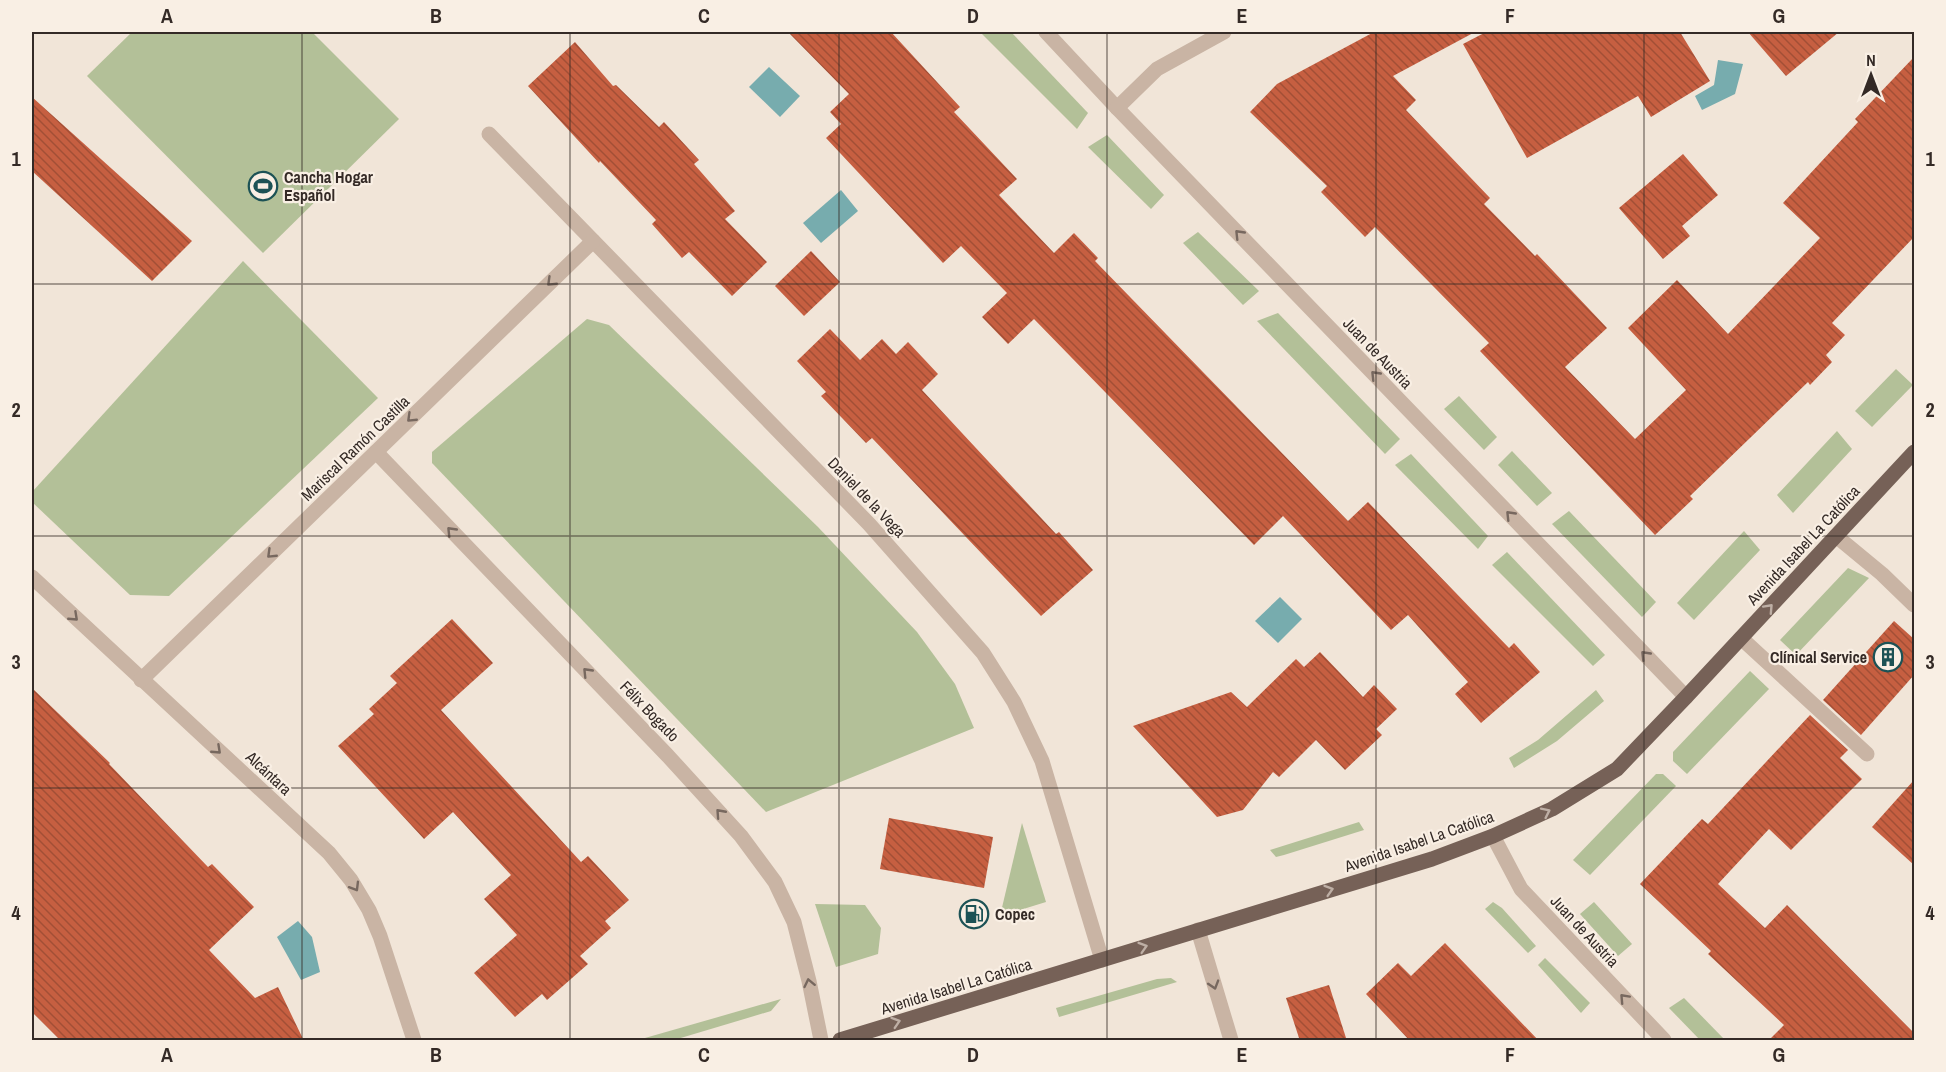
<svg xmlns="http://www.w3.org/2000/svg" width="1946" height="1072" font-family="'Archivo Narrow',sans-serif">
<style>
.grass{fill:#b3c098}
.water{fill:#77acae}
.building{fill:url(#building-back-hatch)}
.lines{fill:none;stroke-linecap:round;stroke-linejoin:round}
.minor{stroke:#c9b4a4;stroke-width:15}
.major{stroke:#766157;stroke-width:15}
.oneway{stroke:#77685f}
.oneway2{stroke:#beafa5}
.grid{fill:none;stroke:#342a26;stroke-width:1.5;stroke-opacity:0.55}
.labels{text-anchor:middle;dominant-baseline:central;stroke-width:4.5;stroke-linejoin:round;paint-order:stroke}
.poi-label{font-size:16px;font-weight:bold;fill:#342a26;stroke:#f9efe4;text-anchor:start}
.street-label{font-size:16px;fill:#342a26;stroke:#f9efe4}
.neatline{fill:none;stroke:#342a26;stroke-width:2}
.grid-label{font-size:20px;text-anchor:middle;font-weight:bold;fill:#342a26}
</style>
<defs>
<pattern id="building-back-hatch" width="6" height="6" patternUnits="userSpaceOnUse" patternTransform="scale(1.5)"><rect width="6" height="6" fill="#c65f41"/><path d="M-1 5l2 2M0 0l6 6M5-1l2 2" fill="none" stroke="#a24f36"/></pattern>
</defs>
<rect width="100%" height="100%" fill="#f1e5d8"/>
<g class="grass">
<path d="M132,32H312L399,119L263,253L87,76Z"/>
<path d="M980,32H1011L1088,113L1077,129Z"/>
<path d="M1107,135L1164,195L1151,209L1088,147Z"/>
<path d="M1198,232L1259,291L1243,305L1183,243Z"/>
<path d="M243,261L378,398L169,596L130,595L32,502V492Z"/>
<path d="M1278,313L1400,439L1385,454L1257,321Z"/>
<path d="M587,319L609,325L818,527L917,632L955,684L974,728L766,812L432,463V452Z"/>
<path d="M1896,369L1913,385L1872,427L1855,411Z"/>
<path d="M1459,396L1497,437L1484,450L1444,409Z"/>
<path d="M1837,431L1852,449L1793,513L1777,495Z"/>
<path d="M1512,451L1552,493L1537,506L1498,465Z"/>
<path d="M1411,454L1488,536L1478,549L1395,465Z"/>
<path d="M1569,511L1656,602L1642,617L1552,524Z"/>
<path d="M1744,531L1760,550L1694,620L1677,603Z"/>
<path d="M1507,552L1605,655L1593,666L1492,565Z"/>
<path d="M1848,568L1869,578L1796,655L1780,640Z"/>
<path d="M1750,671L1769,689L1687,774L1673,761V752Z"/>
<path d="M1596,690L1604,701L1557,741L1514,768L1509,758L1538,740Z"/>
<path d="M1656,774H1663L1676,786L1590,875L1573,860Z"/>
<path d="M1359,822L1364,830L1284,855L1276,857L1270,850Z"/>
<path d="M1022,823L1046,902L1000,916Z"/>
<path d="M1493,902L1502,908L1536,946L1528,953L1485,909Z"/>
<path d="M1594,902L1632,944L1618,956L1580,914Z"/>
<path d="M815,904L865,905L881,928L878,954L836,967Z"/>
<path d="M1545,958L1590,1003L1581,1013L1538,965Z"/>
<path d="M1171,978L1177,982L1059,1017L1056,1008L1157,979Z"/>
<path d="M1684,998L1725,1040H1700L1669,1008Z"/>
<path d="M781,999L771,1011L674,1040H638Z"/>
</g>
<g class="water">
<path d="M1718,60L1743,64L1735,94L1702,110L1695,96L1714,85Z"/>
<path d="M769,67L800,96L780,117L749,87Z"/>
<path d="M841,190L858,211L821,243L803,223Z"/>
<path d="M1280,597L1302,619L1278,643L1255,621Z"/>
<path d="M298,921L312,937L320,972L301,980L277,937Z"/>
</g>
<g class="building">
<path d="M788,32H891L960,107L954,112L1017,179L999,195L1054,253L1074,233L1098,258L1095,261L1348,521L1368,502L1509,648L1514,643L1540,672L1481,723L1455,694L1468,682L1408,615L1391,630L1283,516L1254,545L1034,319L1008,344L982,317L1007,293L961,246L943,263L826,138L841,124L830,112L849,94Z"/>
<path d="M1374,32H1475L1393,76L1416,100L1406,110L1490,198L1484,204L1535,256L1537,254L1607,328L1565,367L1635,439L1686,390L1628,328L1677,280L1728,334L1820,238L1783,203L1858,122L1855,119L1914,57V237L1832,323L1845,335L1826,355L1832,362L1810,385L1808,382L1690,496L1693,499L1655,535L1480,351L1489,343L1375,227L1365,237L1321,192L1327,186L1250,112L1277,84Z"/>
<path d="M1486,32H1680L1710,81L1651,117L1638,96L1527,158L1463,44Z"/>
<path d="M1748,32H1839L1786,76Z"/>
<path d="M575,42L613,86L616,85L659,127L664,122L699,160L694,164L735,211L725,219L767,262L732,296L689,252L682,258L652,224L656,220L600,161L599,163L528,86Z"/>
<path d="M32,97L192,241L152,281L32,171Z"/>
<path d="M1683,154L1718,195L1682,226L1690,236L1663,259L1619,208Z"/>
<path d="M811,251L840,282L804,316L775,286Z"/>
<path d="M830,329L860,360L882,339L896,354L908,342L938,374L922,390L1056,534L1059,532L1093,570L1041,616L872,438L866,443L821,396L826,392L797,361Z"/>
<path d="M452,619L493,663L441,710L581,862L588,856L629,900L605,921L611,928L580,956L588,964L547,1000L542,994L515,1017L474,973L517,935L484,899L511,875L453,812L424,839L338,746L374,714L369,709L397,683L390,676Z"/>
<path d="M1894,621L1914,639V675L1861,735L1823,700Z"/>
<path d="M1320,652L1363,697L1374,685L1397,709L1376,729L1382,735L1345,770L1316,740L1279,777L1273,772L1243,810L1217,817L1133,726L1231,692L1247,707L1296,659L1304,667Z"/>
<path d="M32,688L110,763L109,764L208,867L212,864L254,907L209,950L255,998L278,987L304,1041H61L32,1012Z"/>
<path d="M1810,715L1848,750L1840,758L1862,779L1791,850L1769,829L1718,884L1765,928L1787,905L1914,1033V1041H1768L1784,1025L1708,954L1711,951L1640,884L1702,819L1708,824Z"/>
<path d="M1914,780V865L1872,827Z"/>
<path d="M889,818L993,837L984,888L880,869Z"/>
<path d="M1445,943L1539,1041H1410L1366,994L1398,963L1411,976Z"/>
<path d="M1329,985L1347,1041H1300L1286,998Z"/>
</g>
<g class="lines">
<g class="minor">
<path d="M1046,32L1117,108L1686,697"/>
<path d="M1117,108L1157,69L1224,32"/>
<path d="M489,134L869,524L983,653L1014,702L1042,761L1102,960"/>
<path d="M376,452L668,756L741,836L775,882L794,922L809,981L821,1040"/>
<path d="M1836,536L1882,574L1914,605"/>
<path d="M32,577L329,853L351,880L369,910L380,936L414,1040"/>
<path d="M1741,638L1867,754"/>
<path d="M141,680L593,241"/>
<path d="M1493,836L1521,889L1664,1040"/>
<path d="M1198,930L1231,1040"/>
</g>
<path class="major" d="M840,1040L1432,859L1493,836L1552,809L1617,769L1686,697L1914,452"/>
</g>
<defs><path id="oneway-chevron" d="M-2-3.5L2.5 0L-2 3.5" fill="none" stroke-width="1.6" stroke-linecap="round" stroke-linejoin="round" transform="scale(1.5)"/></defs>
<g class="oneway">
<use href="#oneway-chevron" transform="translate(1239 234) rotate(-134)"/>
<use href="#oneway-chevron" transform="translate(551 282) rotate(136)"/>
<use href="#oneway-chevron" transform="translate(1375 375) rotate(-134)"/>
<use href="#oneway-chevron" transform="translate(411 418) rotate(136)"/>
<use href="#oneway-chevron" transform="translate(1510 515) rotate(-134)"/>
<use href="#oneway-chevron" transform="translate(451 531) rotate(-134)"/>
<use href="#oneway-chevron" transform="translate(271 554) rotate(136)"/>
<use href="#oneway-chevron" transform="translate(74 617) rotate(43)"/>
<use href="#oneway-chevron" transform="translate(1645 655) rotate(-134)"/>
<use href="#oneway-chevron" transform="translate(587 672) rotate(-134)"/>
<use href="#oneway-chevron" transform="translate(217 750) rotate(43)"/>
<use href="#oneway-chevron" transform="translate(720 813) rotate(-132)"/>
<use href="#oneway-chevron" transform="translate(355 887) rotate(59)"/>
<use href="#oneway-chevron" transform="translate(809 983) rotate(-102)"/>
<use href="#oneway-chevron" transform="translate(1214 985) rotate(73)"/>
<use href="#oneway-chevron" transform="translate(1624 998) rotate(-133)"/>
</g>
<g class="oneway2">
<use href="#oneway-chevron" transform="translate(1769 608) rotate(-47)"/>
<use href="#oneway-chevron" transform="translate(1546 812) rotate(-26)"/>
<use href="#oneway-chevron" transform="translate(1329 890) rotate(-17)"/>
<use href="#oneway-chevron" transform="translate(1143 947) rotate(-17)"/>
<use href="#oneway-chevron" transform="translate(896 1022) rotate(-18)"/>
</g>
<path class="grid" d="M302,32V1040M570,32V1040M839,32V1040M1107,32V1040M1376,32V1040M1644,32V1040M32,284H1914M32,536H1914M32,788H1914"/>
<defs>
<g id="stadium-ring" transform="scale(1.5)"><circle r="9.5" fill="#f9efe4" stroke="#1c5255" stroke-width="1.5"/><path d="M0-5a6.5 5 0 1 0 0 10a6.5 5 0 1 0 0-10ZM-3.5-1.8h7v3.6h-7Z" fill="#1c5255"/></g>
<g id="building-ring" transform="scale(1.5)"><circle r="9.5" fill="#f9efe4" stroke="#1c5255" stroke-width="1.5"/><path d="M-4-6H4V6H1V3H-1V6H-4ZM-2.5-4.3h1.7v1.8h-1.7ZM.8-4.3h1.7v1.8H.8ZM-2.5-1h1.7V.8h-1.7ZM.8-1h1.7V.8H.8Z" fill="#1c5255"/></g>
<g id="fuel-ring" transform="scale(1.5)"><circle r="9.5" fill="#f9efe4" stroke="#1c5255" stroke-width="1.5"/><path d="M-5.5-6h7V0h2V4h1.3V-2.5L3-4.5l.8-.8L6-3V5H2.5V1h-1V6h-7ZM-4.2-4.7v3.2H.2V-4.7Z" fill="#1c5255"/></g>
</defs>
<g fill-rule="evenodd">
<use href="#stadium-ring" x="263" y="186"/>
<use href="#building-ring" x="1888" y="657"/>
<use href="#fuel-ring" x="974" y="914"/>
</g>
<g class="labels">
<g class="poi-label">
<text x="284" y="177">Cancha Hogar<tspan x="284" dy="18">Español</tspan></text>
<text x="1867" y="657" text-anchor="end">Clínical Service</text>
<text x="995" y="914">Copec</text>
</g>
<g class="street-label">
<text transform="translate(1378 353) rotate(46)">Juan de Austria</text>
<text transform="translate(355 448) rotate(-44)">Mariscal Ramón Castilla</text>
<text transform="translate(867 497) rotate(46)">Daniel de la Vega</text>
<text transform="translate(1803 545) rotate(-47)">Avenida Isabel La Católica</text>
<text transform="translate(650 711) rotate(46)">Félix Bogado</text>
<text transform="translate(269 773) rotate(43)">Alcántara</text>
<text transform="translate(1419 841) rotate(-19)">Avenida Isabel La Católica</text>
<text transform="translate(1585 931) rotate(47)">Juan de Austria</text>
<text transform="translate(956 986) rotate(-17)">Avenida Isabel La Católica</text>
</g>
</g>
<rect width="1946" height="1072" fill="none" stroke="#f9efe4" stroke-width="66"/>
<g transform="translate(1871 75)" stroke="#f9efe4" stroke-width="4.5" paint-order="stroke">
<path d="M0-4.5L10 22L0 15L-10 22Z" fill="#342a26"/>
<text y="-9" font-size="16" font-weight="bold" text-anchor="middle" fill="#342a26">N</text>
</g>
<rect x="33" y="33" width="1880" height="1006" class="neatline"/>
<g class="grid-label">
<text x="167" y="23">A</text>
<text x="436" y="23">B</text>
<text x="704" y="23">C</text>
<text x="973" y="23">D</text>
<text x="1242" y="23">E</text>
<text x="1510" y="23">F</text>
<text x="1779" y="23">G</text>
<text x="16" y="166">1</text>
<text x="1930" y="166">1</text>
<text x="16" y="417">2</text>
<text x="1930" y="417">2</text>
<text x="16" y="669">3</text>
<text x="1930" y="669">3</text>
<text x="16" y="920">4</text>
<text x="1930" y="920">4</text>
<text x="167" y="1062">A</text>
<text x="436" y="1062">B</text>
<text x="704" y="1062">C</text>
<text x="973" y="1062">D</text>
<text x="1242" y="1062">E</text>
<text x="1510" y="1062">F</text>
<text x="1779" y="1062">G</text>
</g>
</svg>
